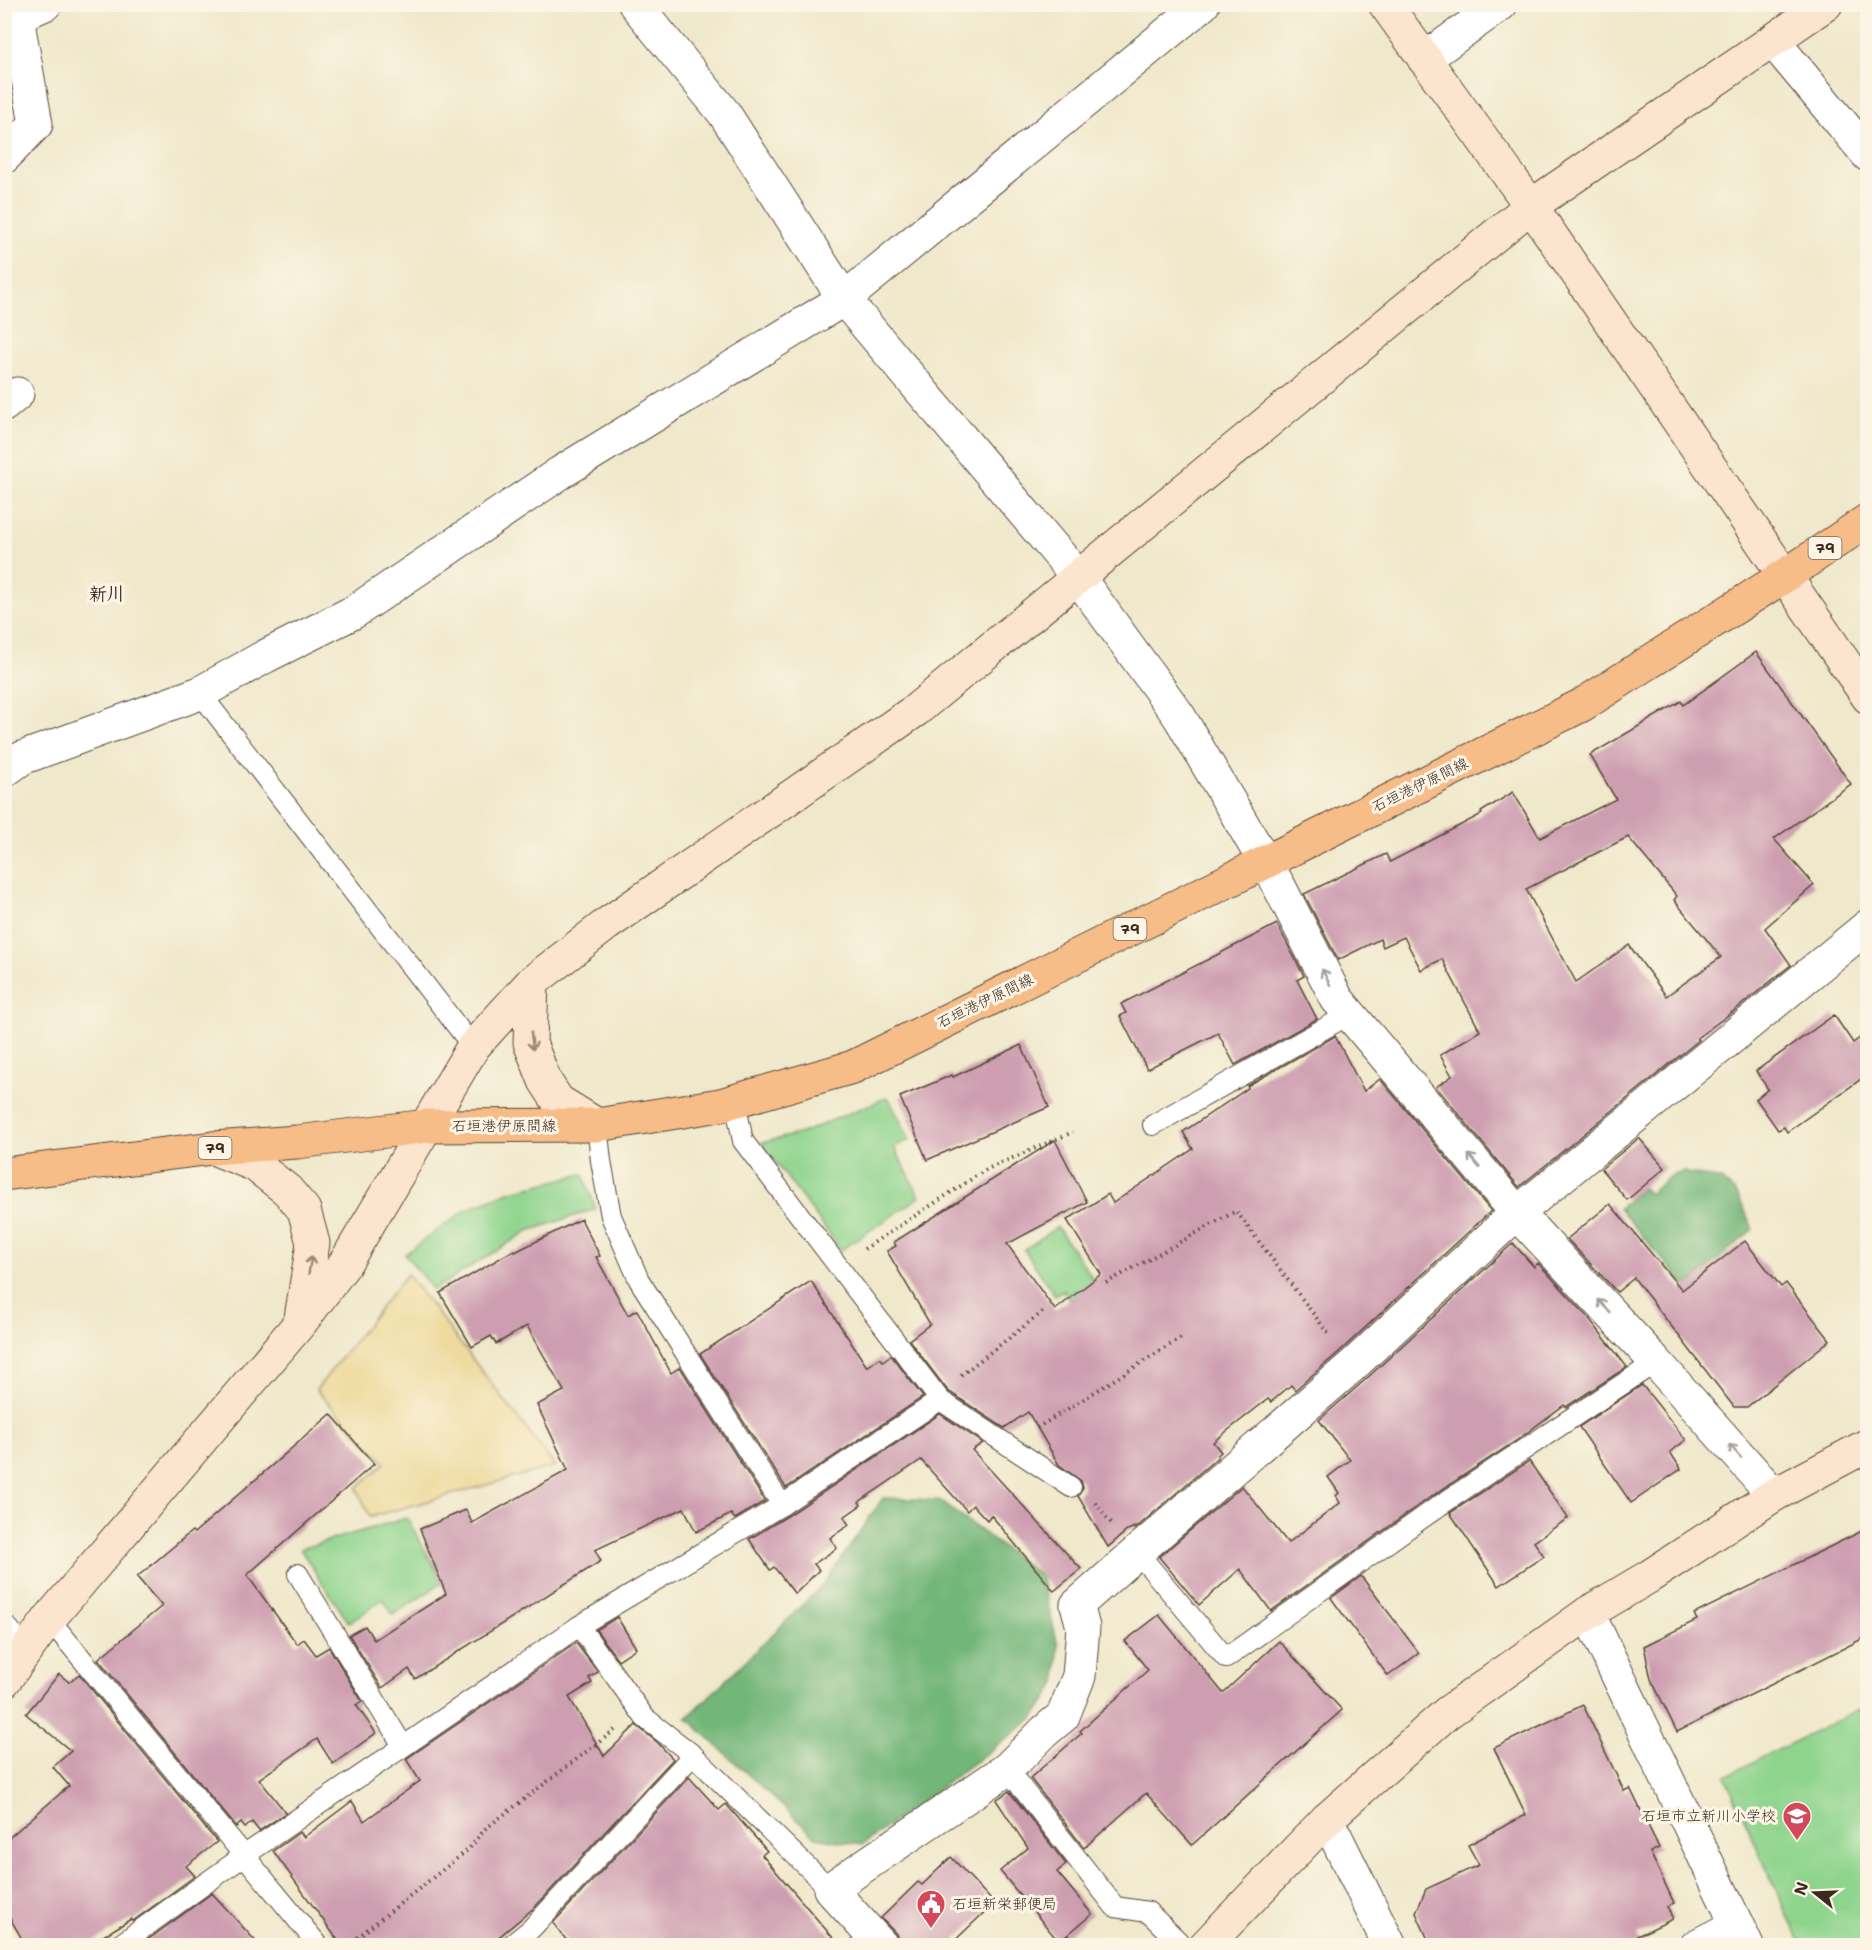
<svg xmlns="http://www.w3.org/2000/svg" width="1872" height="1950" font-family="'Shantell Sans','Klee One',sans-serif">
<style>
.green{fill:#8ed48d;stroke:#647f56;stroke-width:1.5}
.forest{fill:#72b678;stroke:#56704b;stroke-width:1.5}
.sand{fill:#eeda9e;stroke:#94825e;stroke-width:1.5}
.building{fill:#cd9eb0;fill-rule:evenodd}
.lines{fill:none;stroke-linecap:round;stroke-linejoin:round}
.lane-casing{stroke:#564638;stroke-width:22}
.street-casing{stroke:#564638;stroke-width:35}
.secondary-casing{stroke:#564638;stroke-width:35}
.primary-casing{stroke:#564638;stroke-width:35}
.path{stroke:#564638;stroke-width:4;stroke-dasharray:1.5 4.5;stroke-linecap:butt}
.lane{stroke:#fff;stroke-width:20}
.street{stroke:#fff;stroke-width:33}
.secondary{stroke:#fce5cf;stroke-width:33}
.primary{stroke:#f7bd88;stroke-width:33}
.oneway{stroke:#a79f9a}
.oneway2{stroke:#9c8876}
.labels{text-anchor:middle;dominant-baseline:central;stroke-width:6;stroke-linejoin:round;paint-order:stroke}
.shield{fill:#fcf5e5;stroke:#75675a;stroke-width:1.5}
.shield-label{font-size:14px;font-weight:bold;fill:#3b2a1e}
.street-label{font-size:15px;fill:#3b2a1e;stroke:#fcf5e5}
.poi-label{font-size:15px;fill:#3b2a1e;stroke:#fcf5e5;text-anchor:end}
.quarter-label{font-size:18px;font-weight:bold;fill:#3b2a1e;stroke:#fcf5e5}
</style>
<rect width="100%" height="100%" fill="#fcf5e5"/>
<filter id="ink" filterUnits="userSpaceOnUse"><feTurbulence type="fractalNoise" baseFrequency=".0167" numOctaves="2"/><feDisplacementMap in="SourceGraphic" scale="12" xChannelSelector="R" yChannelSelector="G"/><feConvolveMatrix kernelMatrix="1 2 1 2 8 2 1 2 1" color-interpolation-filters="sRGB"/></filter>
<filter id="wash" filterUnits="userSpaceOnUse"><feTurbulence type="fractalNoise" baseFrequency=".008" numOctaves="4" result="noise"/><feDisplacementMap in="SourceGraphic" scale="24" xChannelSelector="R" yChannelSelector="G"/><feGaussianBlur stdDeviation="1.35" result="paint"/><feColorMatrix in="noise" values="0 0 0 0 0 0 0 0 0 0 0 0 0 0 0 0 0 1.4 0 .05"/><feComposite in="paint" operator="in"/></filter>
<g filter="url(#wash)">
<rect width="100%" height="100%" fill="#efe8cb"/>
<g class="green">
<path d="M888,1097L910,1140L894,1147L920,1197L841,1250L761,1143L802,1133Z"/>
<path d="M583,1174L596,1209L528,1231L433,1290L405,1254L466,1210L509,1192Z"/>
<path d="M1057,1227L1101,1290L1075,1308L1063,1290L1055,1295L1024,1250Z"/>
<path d="M407,1518L443,1582L393,1615L383,1599L349,1623L300,1549Z"/>
<path d="M1867,1706V1945H1801L1725,1776Z"/>
</g>
<g class="forest">
<path d="M1683,1172L1721,1180L1737,1194L1753,1229L1686,1287L1619,1208L1643,1188L1649,1194L1671,1176Z"/>
<path d="M883,1498L939,1500L1041,1576L1058,1645L1057,1683L1034,1718L862,1845L816,1837L687,1718L823,1585Z"/>
</g>
<path class="sand" d="M407,1274L555,1466L370,1517L357,1488L385,1463L316,1390Z"/>
<g id="blocks">
<g class="building">
<path d="M1756,652L1851,784L1774,839L1814,885L1765,928L1791,965L1735,1010L1697,1038L1699,1040L1519,1187L1436,1087L1452,1076L1440,1055L1480,1031L1442,959L1421,970L1404,937L1383,947L1380,939L1338,960L1304,894L1386,854L1390,862L1482,814L1481,812L1513,792L1540,838L1616,799L1590,755L1681,701L1683,705ZM1628,837L1677,896L1674,900L1721,957L1666,996L1629,945L1576,982L1526,889Z"/>
<path d="M1277,924L1304,976L1297,980L1317,1019L1235,1065L1218,1033L1147,1069L1120,1016L1126,1013L1121,1004Z"/>
<path d="M1834,1015L1853,1043L1868,1032V1074L1787,1132L1784,1127L1778,1130L1756,1099L1768,1089L1756,1071Z"/>
<path d="M1335,1036L1364,1091L1380,1079L1491,1211L1339,1352L1295,1390L1291,1385L1271,1402L1268,1399L1213,1442L1221,1452L1217,1456L1218,1457L1135,1529L1134,1527L1128,1530L1108,1547L1078,1496L1083,1488L1081,1481L1059,1465L1028,1412L1004,1428L948,1391L909,1340L930,1324L887,1251L896,1246L894,1242L1055,1140L1087,1202L1007,1244L1055,1310L1101,1274L1067,1220L1108,1194L1113,1203L1193,1149L1183,1132L1248,1088L1247,1086Z"/>
<path d="M1021,1045L1049,1107L927,1160L900,1097L952,1075L953,1077Z"/>
<path d="M1639,1138L1665,1168L1627,1200L1601,1169Z"/>
<path d="M1610,1204L1682,1290L1745,1241L1781,1287L1786,1283L1830,1340L1747,1407H1734L1634,1278L1617,1292L1567,1239Z"/>
<path d="M581,1219L600,1256L596,1257L628,1315L637,1310L671,1373L680,1367L765,1501L735,1519L731,1514L696,1532L684,1508L595,1550L601,1561L415,1679L409,1669L382,1688L349,1635L365,1626L374,1640L446,1594L420,1529L466,1510L472,1523L568,1470L537,1405L564,1391L527,1326L496,1344L491,1336L472,1347L440,1293L514,1250L515,1252Z"/>
<path d="M1513,1243L1534,1267L1538,1263L1588,1317L1627,1367L1566,1407L1564,1405L1516,1441L1432,1496L1271,1611L1240,1569L1199,1605L1159,1557L1242,1486L1288,1543L1340,1503L1336,1496L1339,1493L1328,1477L1350,1460L1319,1420L1365,1380Z"/>
<path d="M811,1281L867,1367L880,1358L883,1361L891,1355L923,1397L786,1488L700,1354Z"/>
<path d="M1642,1385L1686,1440L1670,1452L1681,1469L1631,1503L1579,1427Z"/>
<path d="M331,1414L374,1464L247,1575L297,1644L304,1639L316,1655L329,1647L362,1701L356,1705L376,1733L333,1764L317,1739L259,1779L286,1813L259,1831L252,1822L245,1828L241,1823L236,1827L98,1659L162,1606L137,1577L192,1531L194,1533Z"/>
<path d="M940,1414L983,1443L972,1450L1081,1569L1054,1591L991,1515L987,1520L973,1505L967,1511L921,1460L859,1502L861,1505L844,1517L849,1525L830,1538L837,1548L814,1564L819,1570L795,1594L774,1567L770,1570L749,1539L789,1515Z"/>
<path d="M1529,1461L1568,1518L1534,1542L1544,1556L1499,1586L1450,1513Z"/>
<path d="M1868,1528V1636L1677,1732L1651,1679L1644,1646L1697,1620L1694,1614Z"/>
<path d="M1361,1576L1419,1653L1388,1676L1331,1598Z"/>
<path d="M1159,1615L1223,1693L1279,1641L1342,1710L1192,1845L1146,1793L1084,1848L1030,1778L1082,1733L1080,1731L1148,1670L1125,1641Z"/>
<path d="M617,1617L636,1648L618,1660L596,1630Z"/>
<path d="M576,1643L598,1672L589,1678L592,1683L569,1697L604,1756L636,1725L658,1743L673,1759L535,1907L488,1946H342L273,1851L300,1832L304,1837L352,1801L364,1821L420,1781L406,1759Z"/>
<path d="M59,1674L69,1682L79,1674L217,1842L186,1866L195,1876L133,1921L131,1919L87,1946H26L4,1908V1842L69,1786L53,1767L71,1751L26,1714Z"/>
<path d="M1583,1705L1624,1791L1630,1788L1659,1848L1650,1852L1674,1903L1667,1907L1673,1919L1637,1936L1641,1946H1431L1416,1913L1426,1889L1479,1865L1468,1845L1526,1815L1494,1748Z"/>
<path d="M689,1777L719,1810L726,1804L767,1851L762,1855L840,1946H571L553,1923Z"/>
<path d="M1009,1791L1066,1864L1057,1872L1092,1914L1059,1942L1000,1871L1028,1848L996,1800Z"/>
<path d="M951,1857L994,1903L949,1946H900L896,1934L881,1918L918,1882L922,1885Z"/>
<path d="M212,1893L260,1946H155L149,1939Z"/>
</g>
</g>
</g>
<g filter="url(#ink)">
<use href="#blocks" fill-opacity="0" stroke="#564638" stroke-width="1.5"/>
<g class="lines">
<g class="lane-casing">
<g id="lane">
<path d="M200,693L473,1047"/>
<path d="M735,1101L743,1141L940,1400"/>
<path d="M597,1125L601,1161L611,1216L639,1280L782,1505"/>
<path d="M1153,1125L1350,1014"/>
<path d="M1137,1552L1226,1658L1439,1506L1656,1362"/>
<path d="M298,1574L403,1746"/>
<path d="M49,1619L319,1946"/>
<path d="M579,1626L645,1718L693,1755L830,1889"/>
<path d="M1007,1769L1115,1907L1148,1912L1183,1946"/>
<path d="M118,1946L245,1855L579,1626L782,1505L940,1400L1071,1487"/>
<path d="M510,1946L531,1929L693,1755"/>
</g>
</g>
<g class="street-casing">
<g id="street">
<path d="M635,4L724,113L844,299L1078,577L1179,716L1279,886L1337,999L1517,1213L1656,1362L1774,1495"/>
<path d="M4,22L45,4"/>
<path d="M1773,41L1868,155"/>
<path d="M1424,59L1501,4"/>
<path d="M4,157L36,124L17,17"/>
<path d="M4,405L17,394"/>
<path d="M4,771L22,758L200,693L266,656L354,612L560,473L844,299L1203,4"/>
<path d="M1588,1613L1747,1946"/>
<path d="M4,1633L22,1656"/>
<path d="M1327,1819L1390,1946"/>
<path d="M882,1946L830,1889L1007,1769L1045,1731L1063,1716L1079,1676L1083,1627L1077,1605L1137,1552L1352,1366L1517,1213L1868,926"/>
<path d="M1696,1946L1737,1925"/>
</g>
</g>
<g class="secondary-casing">
<g id="secondary">
<path d="M1385,4L1531,206L1868,697"/>
<path d="M532,982L530,1043L545,1081L558,1101L597,1125"/>
<path d="M213,1148L255,1165L287,1190L304,1210L313,1243L301,1318"/>
<path d="M4,1681L49,1619L301,1322L344,1265L473,1047L532,982L607,924L916,710L1531,206L1826,4"/>
<path d="M1205,1946L1327,1819L1447,1713L1588,1613L1650,1576L1774,1495L1868,1445"/>
</g>
</g>
<g class="primary-casing">
<path id="primary" d="M4,1174L213,1148L297,1142L427,1126L597,1125L720,1105L853,1067L1582,705L1783,577L1868,520"/>
</g>
<g class="path">
<path d="M864,1249L987,1169L1073,1132"/>
<path d="M1106,1283L1236,1211L1330,1336"/>
<path d="M961,1375L1044,1311"/>
<path d="M1037,1428L1181,1338"/>
<path d="M1095,1503L1113,1525"/>
<path d="M348,1945L469,1849L485,1829L615,1730"/>
</g>
<use href="#lane" class="lane"/>
<use href="#street" class="street"/>
<use href="#secondary" class="secondary"/>
<use href="#primary" class="primary"/>
</g>
<defs><path id="oneway-shaft" d="M-6 0H5M1.5-3L5.5 0L1.5 3" fill="none" stroke-width="1.6" stroke-linecap="round" stroke-linejoin="round" transform="scale(1.5)"/></defs>
<g class="oneway">
<use href="#oneway-shaft" transform="translate(1326 977) rotate(-117)"/>
<use href="#oneway-shaft" transform="translate(1474 1161) rotate(-130)"/>
<use href="#oneway-shaft" transform="translate(1604 1306) rotate(-133)"/>
<use href="#oneway-shaft" transform="translate(1735 1451) rotate(-132)"/>
</g>
<g class="oneway2">
<use href="#oneway-shaft" transform="translate(532 1041) rotate(83)"/>
<use href="#oneway-shaft" transform="translate(310 1265) rotate(-81)"/>
</g>
</g>
<defs>
<g id="school-pin" transform="scale(1.5)"><path d="M0 17L-7.5 6A9.5 9.5 0 1 1 7.5 6Z" fill="#d1495b" stroke="#fcf5e5"/><path d="M0-5L7-2L0 1L-7-2ZM-4 1L0 2.5L4 1V4Q0 6-4 4Z" fill="#fff"/></g>
<g id="civic-pin" transform="scale(1.5)"><path d="M0 17L-7.5 6A9.5 9.5 0 1 1 7.5 6Z" fill="#d1495b" stroke="#fcf5e5"/><path d="M-.6-6.5H3V-4.5H.6V-3L4-1V1h2V6H-6V1h2V-1L-.6-3ZM-1.2 2.5V6h2.4V2.5Z" fill="#fff"/></g>
</defs>
<g fill-rule="evenodd">
<use href="#school-pin" x="1797" y="1816"/>
<use href="#civic-pin" x="931" y="1904"/>
</g>
<g class="labels">
<g class="shield">
<rect x="1808.5" y="537" width="33" height="22" rx="4.5"/>
<rect x="1113.5" y="918" width="33" height="22" rx="4.5"/>
<rect x="198.5" y="1137" width="33" height="22" rx="4.5"/>
</g>
<g class="shield-label">
<text x="1825" y="548">79</text>
<text x="1130" y="929">79</text>
<text x="215" y="1148">79</text>
</g>
<g class="street-label">
<text transform="translate(1420 785) rotate(-26)">石垣港伊原間線</text>
<text transform="translate(985 1001) rotate(-26)">石垣港伊原間線</text>
<text x="504" y="1126">石垣港伊原間線</text>
</g>
<g class="poi-label">
<text x="1776" y="1816">石垣市立新川小学校</text>
<text x="952" y="1904" text-anchor="start">石垣新栄郵便局</text>
</g>
<g class="quarter-label">
<text x="107" y="594">新川</text>
</g>
</g>
<rect width="1872" height="1950" fill="none" stroke="#fcf5e5" stroke-width="24"/>
<g transform="translate(1815 1893) rotate(288)" stroke="#fcf5e5" stroke-width="4.5" paint-order="stroke">
<path d="M0-4.5L10 22L0 15L-10 22Z" fill="#3b2a1e"/>
<text y="-9" font-size="16" font-weight="bold" text-anchor="middle" fill="#3b2a1e">N</text>
</g>
</svg>
